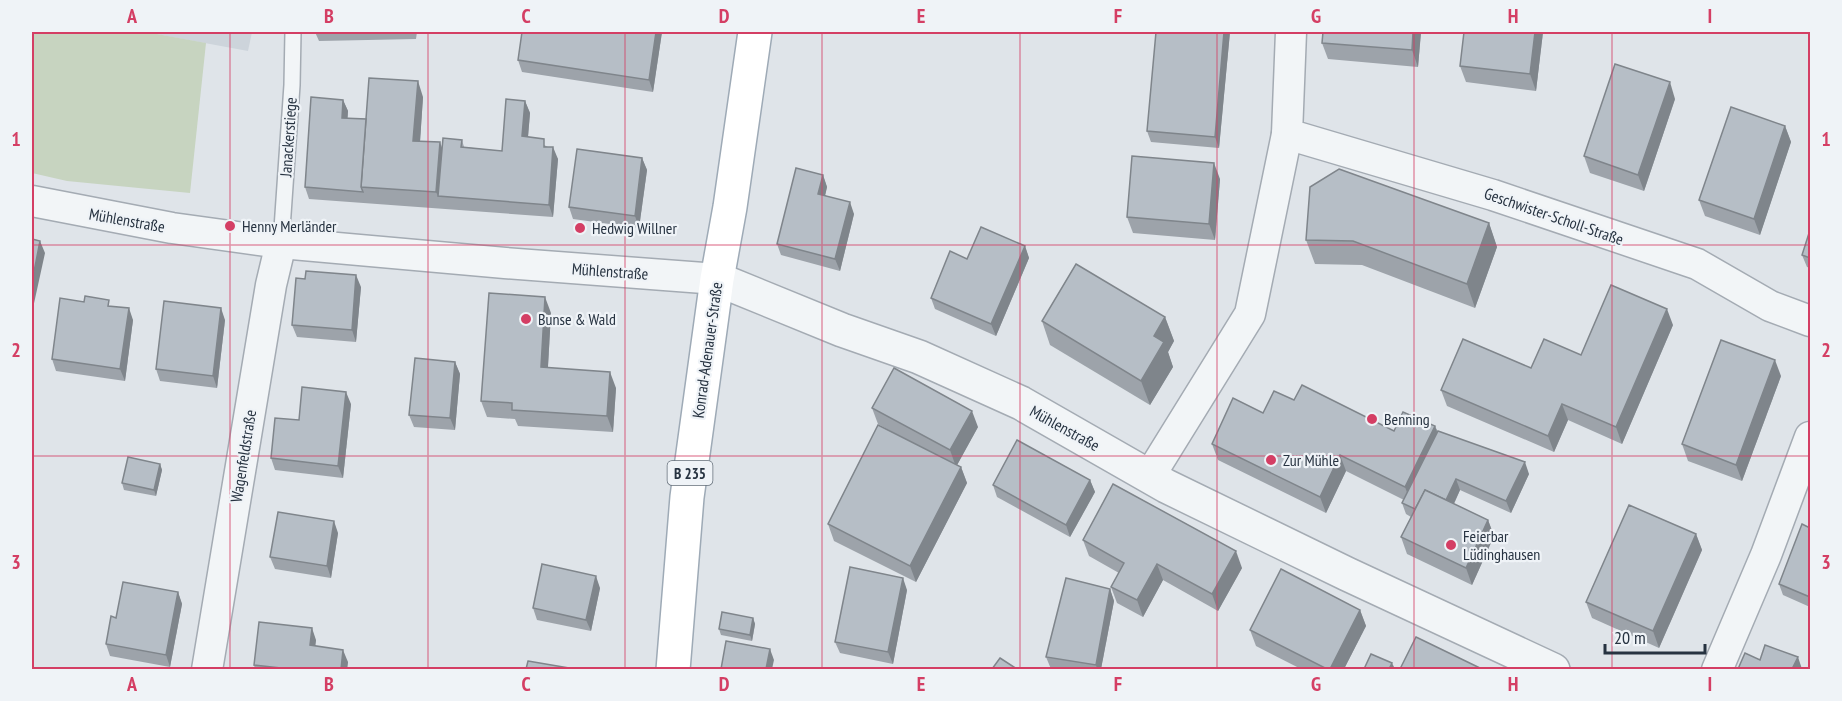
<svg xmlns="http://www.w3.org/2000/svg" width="1842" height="701" font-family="'PT Sans Narrow',sans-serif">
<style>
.built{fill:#cdd4db}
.green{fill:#c7d4c0}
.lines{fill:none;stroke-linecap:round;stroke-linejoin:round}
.service-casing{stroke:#a4abb3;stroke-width:18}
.minor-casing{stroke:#a4abb3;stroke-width:33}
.tertiary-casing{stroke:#a4abb3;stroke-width:36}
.primary-casing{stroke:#9eaab6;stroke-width:36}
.service{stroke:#f2f5f7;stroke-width:15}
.minor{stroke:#f2f5f7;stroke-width:30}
.tertiary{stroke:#f2f5f7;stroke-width:33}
.primary{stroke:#fff;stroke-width:33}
.wall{fill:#9da3aa}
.shaded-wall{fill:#7f858b}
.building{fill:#b6bec6;stroke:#7f858b;stroke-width:1.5}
.grid{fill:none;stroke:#d43e64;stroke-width:1.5;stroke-opacity:0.55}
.poi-dot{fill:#d43e64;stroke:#eff3f7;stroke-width:2}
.labels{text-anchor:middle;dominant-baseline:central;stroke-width:4.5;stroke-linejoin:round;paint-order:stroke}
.shield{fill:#eff3f7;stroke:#636d78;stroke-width:1.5}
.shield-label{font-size:15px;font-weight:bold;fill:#273341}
.street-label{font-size:16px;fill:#273341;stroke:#eff3f7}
.poi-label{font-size:16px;fill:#273341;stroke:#eff3f7;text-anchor:start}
.neatline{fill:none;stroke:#d43e64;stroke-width:2}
.grid-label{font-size:20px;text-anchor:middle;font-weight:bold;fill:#d43e64}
</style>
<rect width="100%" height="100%" fill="#dfe4e9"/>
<path class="built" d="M145,32H252L248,51Z"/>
<path class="green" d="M32,32H146L206,43L190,193L67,181L32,173Z"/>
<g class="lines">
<g class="service-casing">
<path id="service" d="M281,243L292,85L293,32"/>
</g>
<g class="minor-casing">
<g id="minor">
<path d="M1291,32L1287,134L1493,195L1697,264L1770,306L1810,321"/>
<path d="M32,201L172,228L281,243L505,263L717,279"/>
<path d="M1149,477L1250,314L1287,134"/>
<path d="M207,670L271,285L281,243"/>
<path d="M1717,670L1766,555L1810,437"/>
</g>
</g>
<g class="tertiary-casing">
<path id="tertiary" d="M717,279L842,330L919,357L1021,403L1166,486L1347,574L1553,670"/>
</g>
<g class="primary-casing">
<path id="primary" d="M673,670L687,497L717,279L730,207L755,32"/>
</g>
<use href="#service" class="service"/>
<use href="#minor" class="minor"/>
<use href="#tertiary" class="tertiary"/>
<use href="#primary" class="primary"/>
</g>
<g class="wall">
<path d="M315,32H417L416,39L319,41Z"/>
<path d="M662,32L653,92L522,72L518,60Z"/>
<path d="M1230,32L1219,148L1151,142L1147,131Z"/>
<path d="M1421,32L1418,67L1328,59L1322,43Z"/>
<path d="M1543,32L1536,91L1466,82L1460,66Z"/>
<path d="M423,97L420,141L442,149L462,140L464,147L502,151L525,101L530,113L528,137L548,147L558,159L553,217L309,199L305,187L343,100L348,111L347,118L366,119Z"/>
<path d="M1675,99L1644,191L1590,173L1584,156Z"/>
<path d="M1785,126L1791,142L1760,235L1705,216L1699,200Z"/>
<path d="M642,158L647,170L639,228L573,219L569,207Z"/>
<path d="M823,175L827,187L825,195L854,214L840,271L781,255L777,244Z"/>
<path d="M1220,179L1215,240L1133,233L1127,217Z"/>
<path d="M1489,223L1497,247L1475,308L1362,265L1315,264L1306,240Z"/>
<path d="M1810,230V268L1807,267L1802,255Z"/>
<path d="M1025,246L1029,258L996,336L935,309L931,298L967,259Z"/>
<path d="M361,287L356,342L297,337L292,325Z"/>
<path d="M112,306L133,320L125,381L56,371L52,359Z"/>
<path d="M551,313L548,367L616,388L613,432L518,426L515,419L487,417L481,401Z"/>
<path d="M1165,317L1174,341L1168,352L1173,367L1150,405L1050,345L1042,321Z"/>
<path d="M225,320L217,388L160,381L156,369Z"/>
<path d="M1673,325L1622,444L1568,420L1554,452L1447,406L1441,390L1581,355Z"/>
<path d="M455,362L460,374L455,430L414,427L409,415Z"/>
<path d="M1781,376L1742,481L1688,461L1682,444Z"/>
<path d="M1294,400L1394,431L1435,426L1438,432L1529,474L1511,513L1460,490L1454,504L1488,520L1494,536L1472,585L1407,554L1401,537L1411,517L1406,514L1402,503L1404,500L1346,471L1326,513L1218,460L1212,444L1263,413Z"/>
<path d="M351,404L343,478L275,470L271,458L299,420Z"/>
<path d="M872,408L978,427L957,465L961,467L967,483L916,582L834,541L828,524L905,439L878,424Z"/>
<path d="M160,464L162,470L156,496L124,490L122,483Z"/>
<path d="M1090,480L1095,492L1070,537L997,497L993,485Z"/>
<path d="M1810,528V607L1783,595L1779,584Z"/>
<path d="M338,533L331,578L275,569L270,557Z"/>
<path d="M1696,534L1702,550L1659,648L1592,618L1586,602Z"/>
<path d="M1083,540L1242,568L1218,611L1163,580L1143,617L1117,603L1111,587L1119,573L1089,556Z"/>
<path d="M600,588L591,631L537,620L533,608Z"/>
<path d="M1110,589L1114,601L1101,669H1051L1046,657Z"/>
<path d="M907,590L893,664L840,653L835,642Z"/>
<path d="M178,592L182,604L170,667L110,656L106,644L116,618Z"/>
<path d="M1360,610L1366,626L1344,669H1301L1256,646L1250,630Z"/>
<path d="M753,618L755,624L752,641L721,635L719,629Z"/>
<path d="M316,640L315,646L348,662L347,669H255L254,665Z"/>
</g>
<g class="shaded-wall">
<path d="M656,32H662L653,92L649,80Z"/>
<path d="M1224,32H1230L1219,148L1215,137Z"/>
<path d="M1413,32H1421L1418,67L1412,50Z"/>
<path d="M1535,32H1543L1536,91L1530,74Z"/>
<path d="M418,81L423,97L419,157L413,141Z"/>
<path d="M1670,82L1675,99L1644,191L1638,175Z"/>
<path d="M343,100L348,111L347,130L342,118Z"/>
<path d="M525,101L530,113L527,148L522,136Z"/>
<path d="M1785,126L1791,142L1760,235L1754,219Z"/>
<path d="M440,142L446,159L438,196L436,192Z"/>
<path d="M553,147L558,159L553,217L549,205Z"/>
<path d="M642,158L647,170L639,228L635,216Z"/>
<path d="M1214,163L1220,179L1215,240L1209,224Z"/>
<path d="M823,175L827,187L823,205L818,194Z"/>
<path d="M850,202L854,214L840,271L835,259Z"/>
<path d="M1489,223L1497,247L1475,308L1467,284Z"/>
<path d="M40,241L45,253L33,308L32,305V282Z"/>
<path d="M1025,246L1029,258L996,336L991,324Z"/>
<path d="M356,275L361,287L356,342L352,330Z"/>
<path d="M545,297L551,313L547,383L541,367Z"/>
<path d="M129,308L133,320L125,381L120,369Z"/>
<path d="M221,308L225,320L217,388L213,376Z"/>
<path d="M1667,309L1673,325L1622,444L1616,427Z"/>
<path d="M1165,317L1174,341L1168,352L1173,367L1150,405L1141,381L1154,336Z"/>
<path d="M1775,360L1781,376L1742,481L1736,465Z"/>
<path d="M455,362L460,374L455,430L450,418Z"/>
<path d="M610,372L616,388L613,432L607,416Z"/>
<path d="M346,392L351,404L343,478L338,466Z"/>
<path d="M1562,404L1568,420L1554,452L1548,436Z"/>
<path d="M972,411L978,427L956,467L950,450Z"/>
<path d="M1435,426L1441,443L1411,503L1405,487Z"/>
<path d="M1340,455L1346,471L1326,513L1320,497Z"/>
<path d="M1525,462L1529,474L1511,513L1506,501Z"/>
<path d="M160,464L162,470L156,496L154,490Z"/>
<path d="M961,467L967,483L916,582L910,566Z"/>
<path d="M1456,479L1460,490L1449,514L1445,503Z"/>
<path d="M1090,480L1095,492L1070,537L1066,525Z"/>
<path d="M1488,520L1494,536L1472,585L1466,568Z"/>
<path d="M334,521L338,533L331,578L327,566Z"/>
<path d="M1696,534L1702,550L1659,648L1653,631Z"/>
<path d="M1236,551L1242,568L1218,611L1212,594Z"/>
<path d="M1157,564L1163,580L1143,617L1137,600Z"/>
<path d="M596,576L600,588L591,631L586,620Z"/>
<path d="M903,578L907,590L893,664L888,652Z"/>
<path d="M1110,589L1114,601L1101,669H1097L1096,665Z"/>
<path d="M178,592L182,604L170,667L166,655Z"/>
<path d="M1360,610L1366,626L1344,669H1330Z"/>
<path d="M753,618L755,624L752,641L750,635Z"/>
<path d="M312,628L316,640L314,657L310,645Z"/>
<path d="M770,649L774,660L772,669H766Z"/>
<path d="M343,650L348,662L347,669H341Z"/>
<path d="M1798,657L1802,669H1792Z"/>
<path d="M1392,663L1395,669H1389Z"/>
</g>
<g class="building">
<path d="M522,32H656L649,80L518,60Z"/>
<path d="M1156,32H1224L1215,137L1147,131Z"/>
<path d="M1323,32H1413L1412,50L1322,43Z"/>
<path d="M1464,32H1535L1530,74L1460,66Z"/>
<path d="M1615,64L1670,82L1638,175L1584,156Z"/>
<path d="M369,78L418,81L413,141L440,142L436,192L361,187Z"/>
<path d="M311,97L343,100L342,118L366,119L361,187L363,192L305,187Z"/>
<path d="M506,99L525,101L522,136L544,139V147H553L549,205L438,196L443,138L462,140L461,147L502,151Z"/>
<path d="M1731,107L1785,126L1754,219L1699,200Z"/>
<path d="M577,149L642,158L635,216L569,207Z"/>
<path d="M1132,156L1214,163L1209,224L1127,217Z"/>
<path d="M796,168L823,175L818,194L850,202L835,259L777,244Z"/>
<path d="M1339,169L1489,223L1467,284L1353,241L1306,240L1310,187Z"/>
<path d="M981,227L1025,246L991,324L931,298L950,251L967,259Z"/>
<path d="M1810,230V258L1802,255Z"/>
<path d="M32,239L40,241L32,282Z"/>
<path d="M1076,264L1165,317L1154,336L1164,342L1141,381L1042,321Z"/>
<path d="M306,271L356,275L352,330L292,325L296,278L305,279Z"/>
<path d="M1611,285L1667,309L1616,427L1562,404L1548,436L1441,390L1463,339L1531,368L1544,339L1581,355Z"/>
<path d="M489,293L545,297L541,367L610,372L607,416L512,410V403L481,401Z"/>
<path d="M85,296L109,300L108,306L129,308L120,369L52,359L60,298L84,302Z"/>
<path d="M164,301L221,308L213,376L156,369Z"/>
<path d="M1721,340L1775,360L1736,465L1682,444Z"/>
<path d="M415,358L455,362L450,418L409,415Z"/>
<path d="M894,368L972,411L950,450L872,408Z"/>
<path d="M1302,385L1394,431L1403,412L1435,426L1405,487L1340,455L1320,497L1212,444L1233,398L1263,413L1274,391L1294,400Z"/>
<path d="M302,387L346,392L338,466L271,458L275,418L299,420Z"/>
<path d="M878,425L961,467L910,566L828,524Z"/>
<path d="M1438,431L1525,462L1506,501L1456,479L1446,500L1425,490L1415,509L1402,503Z"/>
<path d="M1017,440L1090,480L1066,525L993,485Z"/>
<path d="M128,457L160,464L154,490L122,483Z"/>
<path d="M1113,484L1236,551L1212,594L1157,564L1137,600L1111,587L1124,563L1083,540Z"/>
<path d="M1425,490L1488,520L1466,568L1401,537Z"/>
<path d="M1629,505L1696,534L1653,631L1586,602Z"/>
<path d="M278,512L334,521L327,566L270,557Z"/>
<path d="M1802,524L1810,528V597L1779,584Z"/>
<path d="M542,564L596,576L586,620L533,608Z"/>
<path d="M850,567L903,578L888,652L835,642Z"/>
<path d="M1281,569L1360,610L1330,669H1327L1250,630Z"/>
<path d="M1066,578L1110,589L1096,665L1046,657Z"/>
<path d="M123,582L178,592L166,655L106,644L111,616L116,618Z"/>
<path d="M722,612L753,618L750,635L719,629Z"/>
<path d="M259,622L312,628L310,645L343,650L341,669H290L254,665Z"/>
<path d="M1416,637L1482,669H1400Z"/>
<path d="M726,641L770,649L766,669H721Z"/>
<path d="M1765,645L1798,657L1792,669H1738L1745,653L1760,660Z"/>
<path d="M1371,654L1392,663L1389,669H1364Z"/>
<path d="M1000,658L1017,669H992Z"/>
<path d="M528,661L575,669H526Z"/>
</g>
<path class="grid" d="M230,32V670M428,32V670M625,32V670M822,32V670M1020,32V670M1217,32V670M1414,32V670M1612,32V670M32,245H1810M32,456H1810"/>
<g class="poi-dot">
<circle cx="230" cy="226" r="6"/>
<circle cx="580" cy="228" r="6"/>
<circle cx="526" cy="319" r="6"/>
<circle cx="1372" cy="419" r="6"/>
<circle cx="1271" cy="460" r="6"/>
<circle cx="1451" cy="545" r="6"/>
</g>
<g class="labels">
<rect class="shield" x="667.5" y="461" width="45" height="24" rx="4.5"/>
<g class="shield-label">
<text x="690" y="473">B 235</text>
</g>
<g class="street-label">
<text transform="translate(288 137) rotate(-86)">Janackerstiege</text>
<text transform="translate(1554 216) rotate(19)">Geschwister-Scholl-Straße</text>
<text transform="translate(127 220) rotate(10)">Mühlenstraße</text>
<text transform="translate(610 271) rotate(4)">Mühlenstraße</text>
<text transform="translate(707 350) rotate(-82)">Konrad-Adenauer-Straße</text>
<text transform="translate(1065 428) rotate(29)">Mühlenstraße</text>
<text transform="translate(243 456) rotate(-81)">Wagenfeldstraße</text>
</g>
<g class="poi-label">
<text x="242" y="226">Henny Merländer</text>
<text x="592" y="228">Hedwig Willner</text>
<text x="538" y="319">Bunse &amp; Wald</text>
<text x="1384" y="419">Benning</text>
<text x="1283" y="460">Zur Mühle</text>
<text x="1463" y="536">Feierbar<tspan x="1463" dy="18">Lüdinghausen</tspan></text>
</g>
</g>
<rect width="1842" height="701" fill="none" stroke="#eff3f7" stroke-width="66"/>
<path d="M1605 644v9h100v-9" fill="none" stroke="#273341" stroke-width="3"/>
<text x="1614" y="644" font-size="18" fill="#273341" stroke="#eff3f7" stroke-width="4.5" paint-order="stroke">20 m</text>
<rect x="33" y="33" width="1776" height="635" class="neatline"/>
<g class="grid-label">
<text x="132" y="23">A</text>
<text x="329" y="23">B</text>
<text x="526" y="23">C</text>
<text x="724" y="23">D</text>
<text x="921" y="23">E</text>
<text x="1118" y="23">F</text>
<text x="1316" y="23">G</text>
<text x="1513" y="23">H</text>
<text x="1710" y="23">I</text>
<text x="16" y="146">1</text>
<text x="1826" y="146">1</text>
<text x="16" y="357">2</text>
<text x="1826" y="357">2</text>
<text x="16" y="569">3</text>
<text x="1826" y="569">3</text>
<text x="132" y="691">A</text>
<text x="329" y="691">B</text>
<text x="526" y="691">C</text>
<text x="724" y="691">D</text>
<text x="921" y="691">E</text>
<text x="1118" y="691">F</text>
<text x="1316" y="691">G</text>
<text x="1513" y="691">H</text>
<text x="1710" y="691">I</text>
</g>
</svg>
